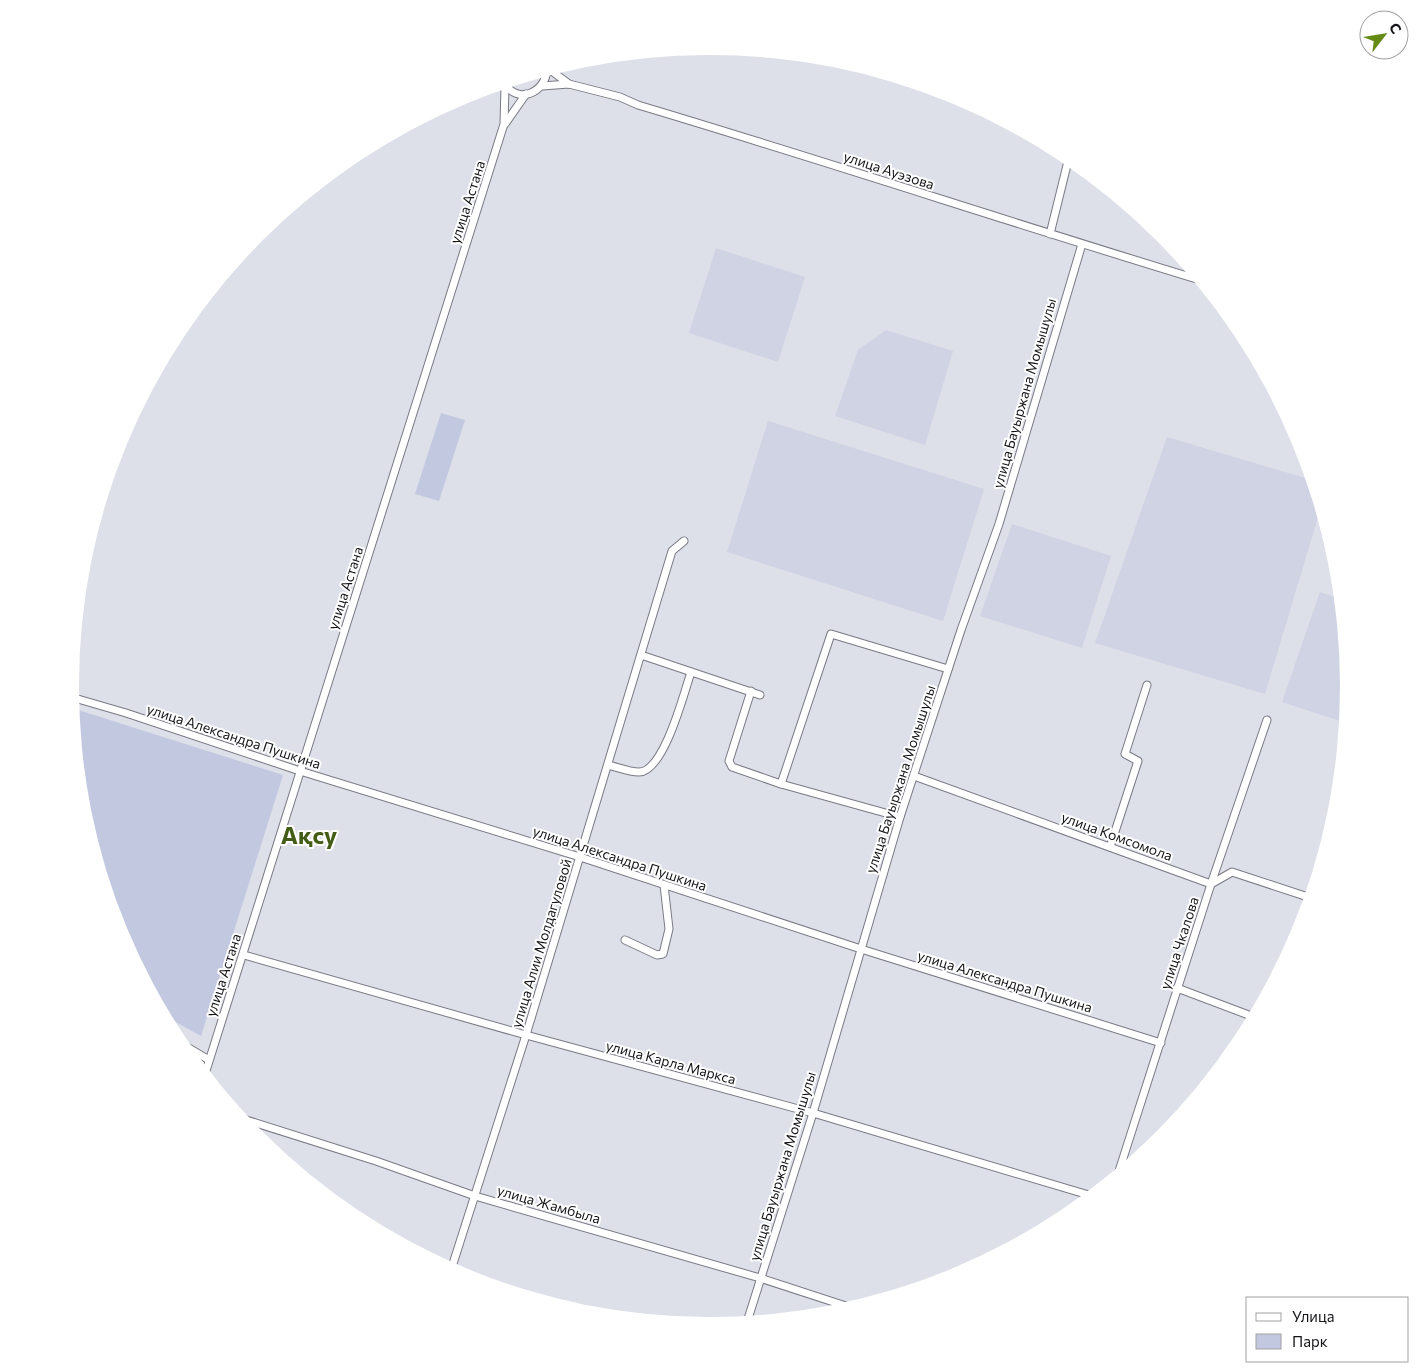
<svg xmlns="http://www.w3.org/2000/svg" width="1419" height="1372" font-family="Commissioner,sans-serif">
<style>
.built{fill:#d0d3e4}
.green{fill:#c3c8e1}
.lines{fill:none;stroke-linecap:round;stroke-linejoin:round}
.minor-casing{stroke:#797a84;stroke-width:9}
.minor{stroke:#fff;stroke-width:7}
.labels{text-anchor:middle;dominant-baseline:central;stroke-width:4;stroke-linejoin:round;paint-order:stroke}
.street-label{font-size:14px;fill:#151519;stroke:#fff}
.town-label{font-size:24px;font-weight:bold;fill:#445d16;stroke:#fff}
</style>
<rect width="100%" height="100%" fill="#dddfe9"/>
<g class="built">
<path d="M716,248L805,277L778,362L689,333Z"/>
<path d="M886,330L953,351L925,445L835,416L858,350Z"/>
<path d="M768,421L984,489L943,621L727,552Z"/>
<path d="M1167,437L1312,480L1321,507L1265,694L1095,643Z"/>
<path d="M1012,524L1111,556L1082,648L980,616Z"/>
<path d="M1320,592L1341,599L1349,686L1346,723L1282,702Z"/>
</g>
<g class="green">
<path d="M441,413L465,420L439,501L415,494Z"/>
<path d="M72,708L283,775L201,1036L163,1015L118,931L82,811Z"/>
</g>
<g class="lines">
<g class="minor-casing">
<g id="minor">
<path d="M549,69L569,84"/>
<path d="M504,83C518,105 545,93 547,70"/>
<path d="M542,86L569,84L620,97L638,105C826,161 1012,223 1200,280"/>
<path d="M505,124L526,94"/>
<path d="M1050,234L1069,157"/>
<path d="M641,655L760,695"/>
<path d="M751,691L729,761L732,767L781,784L900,817"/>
<path d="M71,697L126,713L300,771L580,857L861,949L1161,1043"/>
<path d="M608,765C617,767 629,772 639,772C664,772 684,693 691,672"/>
<path d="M914,776L1211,884L1232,872L1311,898"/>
<path d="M781,784L831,634L948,669"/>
<path d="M1110,847L1138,761L1125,754L1147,685"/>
<path d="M625,940L657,955L663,954L669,929L664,885"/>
<path d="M244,955L526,1035L813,1113L1092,1196"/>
<path d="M1177,988L1254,1017"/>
<path d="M177,1041L209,1060"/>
<path d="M205,1074L504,124L505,86"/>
<path d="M240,1118L376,1161L475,1196L760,1278L852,1308"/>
<path d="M1118,1174L1211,884L1267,720"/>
<path d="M451,1270L526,1035L672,551L684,541"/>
<path d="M747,1322L813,1113L900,817L961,630L999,524L1082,244"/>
</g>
</g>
<use href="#minor" class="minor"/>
</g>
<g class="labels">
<g class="street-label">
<text transform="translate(889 170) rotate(18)">улица Ауэзова</text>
<text transform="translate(467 202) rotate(-72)">улица Астана</text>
<text transform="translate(1024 393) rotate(-74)">улица Бауыржана Момышулы</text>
<text transform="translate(345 588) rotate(-72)">улица Астана</text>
<text transform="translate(234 736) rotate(18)">улица Александра Пушкина</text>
<text transform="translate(900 779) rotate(-72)">улица Бауыржана Момышулы</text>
<text transform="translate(1117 836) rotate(20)">улица Комсомола</text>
<text transform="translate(620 858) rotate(18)">улица Александра Пушкина</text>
<text transform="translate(541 943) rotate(-73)">улица Алии Молдагуловой</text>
<text transform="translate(1179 943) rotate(-72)">улица Чкалова</text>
<text transform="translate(223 975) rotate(-72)">улица Астана</text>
<text transform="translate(1005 981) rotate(17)">улица Александра Пушкина</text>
<text transform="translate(671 1062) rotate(15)">улица Карла Маркса</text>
<text transform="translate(782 1166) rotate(-73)">улица Бауыржана Момышулы</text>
<text transform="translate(549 1204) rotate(16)">улица Жамбыла</text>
</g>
<g class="town-label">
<text x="309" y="834">Ақсу</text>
</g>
</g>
<path d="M0 0H1419V1372H0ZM709 55H710A630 630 0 0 1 1340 685V687A630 630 0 0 1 710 1317H709A630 630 0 0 1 79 687V685A630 630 0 0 1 709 55Z" fill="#fff" fill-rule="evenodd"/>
<rect x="1246" y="1297" width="162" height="65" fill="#ffffff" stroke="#a1a1a3"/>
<rect x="1256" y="1313" width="25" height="8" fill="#ffffff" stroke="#a1a1a3"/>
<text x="1292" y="1322" font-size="15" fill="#151519">Улица</text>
<rect x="1256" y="1334" width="25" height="15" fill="#c3c8e1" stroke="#a1a1a3"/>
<text x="1292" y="1347" font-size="15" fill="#151519">Парк</text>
<g transform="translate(1384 35) rotate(59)"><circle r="24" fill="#ffffff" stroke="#a1a1a3"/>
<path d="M0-4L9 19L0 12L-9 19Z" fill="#658b15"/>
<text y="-8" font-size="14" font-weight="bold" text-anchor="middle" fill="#151519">С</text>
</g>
</svg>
